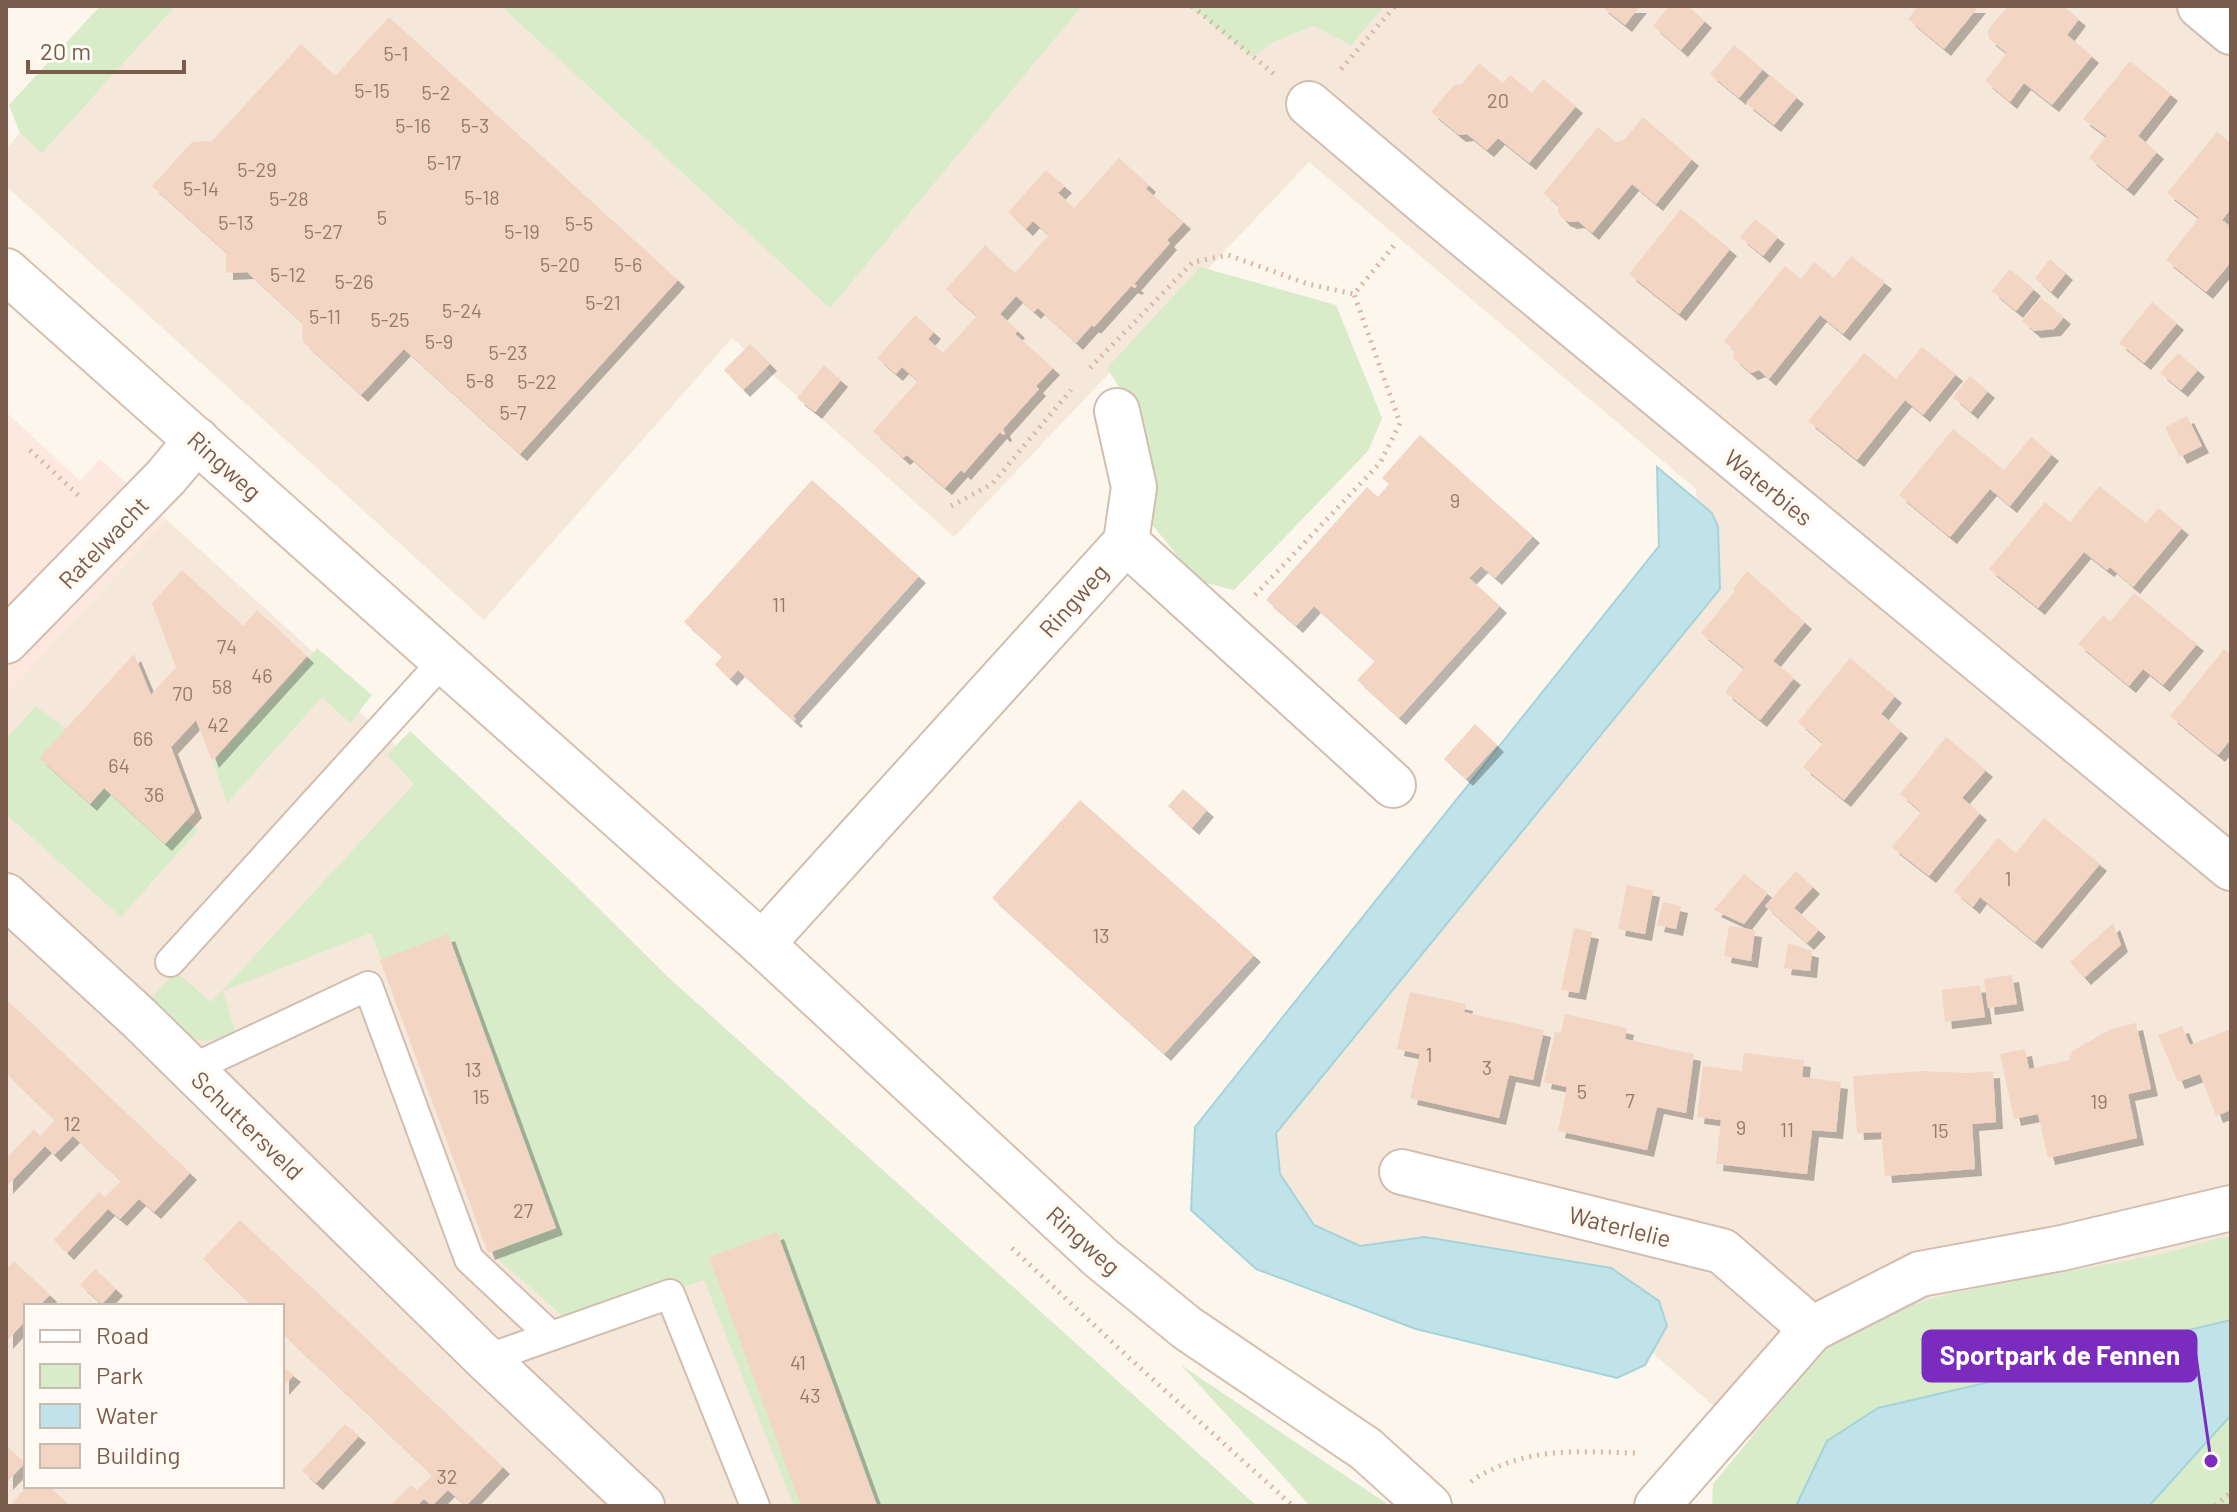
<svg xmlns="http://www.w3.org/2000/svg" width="2237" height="1512" font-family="Barlow,sans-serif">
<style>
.residential{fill:#f5e8da;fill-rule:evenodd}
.commercial{fill:#fde8e0}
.green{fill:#d8ecc9}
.water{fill:#bfe3e8;stroke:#a5d3da;stroke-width:2}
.building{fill:#f3d5c3;filter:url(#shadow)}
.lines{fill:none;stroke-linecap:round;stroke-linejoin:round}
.lane-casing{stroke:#d1beb0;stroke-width:32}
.street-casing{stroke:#d1beb0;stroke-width:48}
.secondary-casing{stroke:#d6c0b0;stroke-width:48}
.path{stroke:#d9b8a5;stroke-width:5;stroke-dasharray:2 6;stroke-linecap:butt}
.lane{stroke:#fff;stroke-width:28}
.street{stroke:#fff;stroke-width:44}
.secondary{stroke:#fff;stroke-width:44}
.labels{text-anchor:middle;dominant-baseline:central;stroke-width:8;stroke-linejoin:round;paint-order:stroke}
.number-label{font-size:20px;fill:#987a6a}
.street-label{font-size:24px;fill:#7a5c4d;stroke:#fffaf3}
.leader{fill:none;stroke:#7b2cbf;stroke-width:3}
.callout-dot{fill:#7b2cbf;stroke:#fffaf3;stroke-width:3}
.callout{fill:#7b2cbf;stroke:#7b2cbf;stroke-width:3}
.callout-label{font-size:26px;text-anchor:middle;font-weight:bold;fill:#fff}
</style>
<defs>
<filter id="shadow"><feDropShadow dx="7" dy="7" stdDeviation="0" flood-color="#0004"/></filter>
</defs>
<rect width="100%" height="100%" fill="#fdf6ec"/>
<g class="residential">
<path d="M130,6H2231V1364L1829,1506L1617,1322L1338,1277L1240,1154L1696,568V489L1309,162L954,537L732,338L484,620L6,186V149Z"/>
<path d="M167,520L333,670L325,680L997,1297L1216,1506H6V694ZM26,1306H282V1486H26Z"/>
</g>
<path class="commercial" d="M6,412L80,481L100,459L167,520L6,694Z"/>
<g class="green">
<path d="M100,6H175L42,153L20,133L9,105Z"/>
<path d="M501,6H1082L830,308Z"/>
<path d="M1190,6H1384L1351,45L1314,26L1273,42L1252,57Z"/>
<path d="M1200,267L1336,305L1382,418L1368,451L1234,590L1198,581L1150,522L1144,425L1107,368Z"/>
<path d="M317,648L372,695L350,723L322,697L227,803L213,762Z"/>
<path d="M36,706L198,830L121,917L6,814V739Z"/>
<path d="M410,731L572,882L668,977L1257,1506H794L704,1280L573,1325L496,1257L371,933L223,991L235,1031C227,1034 219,1038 211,1040C185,1045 164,1018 147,1003L175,971L211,1002L222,991L414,784L387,755Z"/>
<path d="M2231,1235V1320L2130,1344L1998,1380L1827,1441L1796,1506H1712L1713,1484L1843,1326L1948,1294L2161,1254Z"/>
<path d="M1181,1365L1386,1503L1387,1506H1310Z"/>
<path d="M2231,1415V1506H2149Z"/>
</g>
<g class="water">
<path d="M1657,467L1712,513L1718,527L1720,589L1276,1133L1280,1174L1314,1225L1360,1246L1425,1237L1611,1268L1659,1301L1667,1326L1645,1365L1617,1378L1416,1329L1256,1269L1191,1210L1195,1127L1659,546Z"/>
<path d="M2231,1320V1415L2149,1506H1796L1827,1441L1878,1408L1998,1380L2130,1344Z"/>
</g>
<g class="building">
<path d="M1601,6H1640L1625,25Z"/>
<path d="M1669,6H1688L1705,21L1681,50L1653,26Z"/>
<path d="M1918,6H1979L1944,49L1908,19Z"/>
<path d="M2008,6H2063L2079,19L2067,35L2092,56L2052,105L2024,83L2010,102L1985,81L2007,53L1989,39L1988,30Z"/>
<path d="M389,17L678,280L520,454L404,349L361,395L303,342L302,323L247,272L226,273V252L152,186L192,142L212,141L301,44L335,76Z"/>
<path d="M1734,45L1763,69L1739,98L1710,74Z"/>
<path d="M2130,61L2171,94L2138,136L2157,152L2127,189L2089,158L2106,136L2083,119Z"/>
<path d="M1479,63L1503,83L1510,75L1532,93L1543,79L1576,106L1529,163L1498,138L1487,150L1467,134L1459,135L1431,112L1454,85L1462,84Z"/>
<path d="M1770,75L1797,97L1774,125L1746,103Z"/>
<path d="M1643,117L1692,159L1656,204L1632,184L1592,233L1578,221L1570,222L1563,219L1558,213V205L1544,193L1598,127L1616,142L1624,140Z"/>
<path d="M2217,132L2231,143V209L2222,220L2231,227V262L2206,292L2166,260L2199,218L2167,193Z"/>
<path d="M1119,158L1149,185L1146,189L1184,222L1167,240L1170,243L1134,284L1137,286L1135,288L1131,286L1094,327L1092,325L1076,343L1038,308L1034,312L1016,296L1000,314L1018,331L1015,334L1053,368L1036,386L1039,389L1003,429L1005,434L1003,435L1000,432L964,473L961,470L945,488L907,455L903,458L873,431L918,381L902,367L896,374L877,358L915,315L934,332L928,339L943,353L977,316L946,289L985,245L1015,273L1049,235L1033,221L1026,229L1008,212L1046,170L1065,186L1058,193L1074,208Z"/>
<path d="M1681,209L1730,249L1679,314L1629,274Z"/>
<path d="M1755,219L1778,237L1763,256L1740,237Z"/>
<path d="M1851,256L1885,282L1843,334L1820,315L1769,379L1759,370L1751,373L1733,358L1734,350L1724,341L1785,266L1801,279L1814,262L1834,278Z"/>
<path d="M2050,259L2066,273L2051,292L2035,278Z"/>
<path d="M2010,269L2034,289L2016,311L1992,291Z"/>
<path d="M2041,298L2064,317L2054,329L2034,331L2022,321Z"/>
<path d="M2152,302L2177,323L2144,363L2119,343Z"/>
<path d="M750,344L770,364L743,390L724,370Z"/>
<path d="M1922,347L1956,374L1923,415L1905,400L1857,460L1808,421L1864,353L1896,379Z"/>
<path d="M2178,353L2198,370L2181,390L2160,373Z"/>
<path d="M824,365L841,380L815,412L797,398Z"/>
<path d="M1970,376L1988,391L1971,412L1953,397Z"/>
<path d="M2187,416L2202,446L2180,457L2165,427Z"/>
<path d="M1953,429L2004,470L2031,437L2052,454L2010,506L1990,489L1950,537L1899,495Z"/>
<path d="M1420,435L1533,536L1495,578L1481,566L1469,578L1500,606L1399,718L1357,680L1375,661L1314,606L1296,626L1266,600L1367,487L1378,497L1389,484L1382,478Z"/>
<path d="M812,480L919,576L793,716L796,719L794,721L738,670L730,679L715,665L722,656L684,622Z"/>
<path d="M2099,486L2146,523L2158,508L2182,528L2133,587L2110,567L2107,570L2084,552L2038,608L1989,569L2045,502L2070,522Z"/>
<path d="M182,570L243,626L257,610L307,656L212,761L196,720L171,747L195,811L165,844L104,788L90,804L39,758L134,654L151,695L176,667L152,603Z"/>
<path d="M1747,571L1805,622L1773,661L1794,678L1760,720L1725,692L1744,668L1701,633L1735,591L1733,589Z"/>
<path d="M2134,593L2197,644L2163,685L2143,669L2129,686L2078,644L2103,615L2110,622Z"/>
<path d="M2224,649L2231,655V739L2218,755L2170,716Z"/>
<path d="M1850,658L1895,696L1881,714L1901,731L1844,800L1803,767L1823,743L1798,722Z"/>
<path d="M1475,724L1497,745L1466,779L1444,759Z"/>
<path d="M1946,737L1986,770L1962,798L1980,813L1929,876L1892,847L1921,812L1900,794Z"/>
<path d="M1183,789L1207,810L1192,828L1168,806Z"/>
<path d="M1080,800L1254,955L1164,1054L992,898Z"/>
<path d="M2044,818L2100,864L2035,942L1980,897L1973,907L1954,891L1998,838L2016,853Z"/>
<path d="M1796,871L1813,887L1794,908L1819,930L1807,943L1765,906Z"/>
<path d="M1744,874L1768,893L1744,924L1714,910Z"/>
<path d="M1627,885L1653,890L1645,934L1618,929Z"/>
<path d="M1663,902L1681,906L1676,929L1657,925Z"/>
<path d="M2113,923L2121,945L2084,978L2070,962Z"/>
<path d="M1729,926L1755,930L1751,961L1724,956Z"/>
<path d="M1574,928L1592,932L1579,993L1561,990Z"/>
<path d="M448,934L556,1228L488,1253L380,960Z"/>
<path d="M1788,943L1812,951L1810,971L1784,968Z"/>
<path d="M2012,975L2017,1004L1988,1008L1984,979Z"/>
<path d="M1980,985L1985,1017L1945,1022L1942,990Z"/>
<path d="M1410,992L1466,1004L1464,1012L1544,1030L1533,1080L1509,1075L1499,1118L1410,1098L1420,1054L1397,1049Z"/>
<path d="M6,999L190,1173L154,1212L139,1199L120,1219L108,1209L67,1253L54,1240L99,1192L105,1197L121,1181L73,1136L54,1155L45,1146L6,1187V1159L34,1129L40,1136L55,1120L6,1073Z"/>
<path d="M1565,1014L1627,1028L1625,1039L1694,1054L1686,1113L1657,1107L1647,1150L1558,1131L1567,1087L1544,1082L1555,1032L1561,1033Z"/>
<path d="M2136,1023L2151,1089L2128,1094L2137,1138L2048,1158L2038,1114L2014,1119L2000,1054L2025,1049L2029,1069L2070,1060L2069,1055H2072L2071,1052L2111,1029Z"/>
<path d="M2182,1026L2190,1045L2231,1029V1110L2216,1116L2200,1074L2178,1082L2158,1035Z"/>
<path d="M1744,1053L1804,1060L1802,1077L1841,1082L1836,1132L1812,1130L1807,1174L1716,1164L1721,1120L1697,1117L1703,1066L1742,1071Z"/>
<path d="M1922,1071L1967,1073L1993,1071L1996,1122L1972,1124L1975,1169L1885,1176L1881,1132L1857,1133L1853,1076Z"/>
<path d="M240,1220L503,1467L466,1506L448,1490L432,1506L424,1499L417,1506H390L411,1485L417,1490L432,1475L282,1333V1306H253L203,1259Z"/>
<path d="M777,1232L831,1379L877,1506H801L709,1257Z"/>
<path d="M14,1261L50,1295L39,1306H26V1320L6,1342V1270Z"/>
<path d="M95,1269L116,1289L102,1304L80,1285Z"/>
<path d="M282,1366L294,1375L282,1388Z"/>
<path d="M345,1424L359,1436L316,1483L302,1471Z"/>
<path d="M6,1446L25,1463L6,1483Z"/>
<path d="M27,1486H49L70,1506H15L12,1503Z"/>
</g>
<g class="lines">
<g class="lane-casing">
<g id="lane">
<path d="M170,962L444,660"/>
<path d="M191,1069L368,986L469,1259L551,1336"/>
<path d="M486,1359L670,1294L755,1506"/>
</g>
</g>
<g class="street-casing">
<g id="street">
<path d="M2200,6L2231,32"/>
<path d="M1309,104L1428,205L2231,868"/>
<path d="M1117,411L1134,487L1126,542"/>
<path d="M6,641L166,477L197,440"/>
<path d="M6,896L139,1018L486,1359L642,1506"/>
<path d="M762,944L1126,542L1393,785"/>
<path d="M1402,1172L1722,1251L1812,1329"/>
<path d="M1657,1506L1812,1329L1920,1274L2062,1248L2231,1208"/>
</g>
</g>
<g class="secondary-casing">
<path id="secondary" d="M6,271L762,944L1101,1258L1187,1328L1366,1449L1429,1506"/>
</g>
<g class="path">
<path d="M1192,6L1274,74"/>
<path d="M1341,69L1395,6"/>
<path d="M1090,368L1193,262L1228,255L1308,284L1354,294L1396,243"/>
<path d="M30,450L79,496"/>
<path d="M951,506L992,484L1071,390"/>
<path d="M1255,595L1380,463L1400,423L1354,294"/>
<path d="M1012,1248L1127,1356L1293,1506"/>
<path d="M1471,1482C1478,1475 1488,1472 1497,1467C1543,1447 1589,1452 1638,1453"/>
<path d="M2215,1506L2231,1492"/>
</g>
<use href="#lane" class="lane"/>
<use href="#street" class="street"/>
<use href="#secondary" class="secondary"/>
</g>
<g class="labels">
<g class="number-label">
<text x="396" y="53">5-1</text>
<text x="372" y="90">5-15</text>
<text x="436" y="92">5-2</text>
<text x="1498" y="100">20</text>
<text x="413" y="125">5-16</text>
<text x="475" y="125">5-3</text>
<text x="444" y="162">5-17</text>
<text x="257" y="169">5-29</text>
<text x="201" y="188">5-14</text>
<text x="482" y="197">5-18</text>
<text x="289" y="198">5-28</text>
<text x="382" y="217">5</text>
<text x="236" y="222">5-13</text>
<text x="579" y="223">5-5</text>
<text x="323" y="231">5-27</text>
<text x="522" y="231">5-19</text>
<text x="560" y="264">5-20</text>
<text x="628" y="264">5-6</text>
<text x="288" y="274">5-12</text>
<text x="354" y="281">5-26</text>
<text x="603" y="302">5-21</text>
<text x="462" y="310">5-24</text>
<text x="325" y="316">5-11</text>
<text x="390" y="319">5-25</text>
<text x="439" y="341">5-9</text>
<text x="508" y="352">5-23</text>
<text x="480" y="380">5-8</text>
<text x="537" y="381">5-22</text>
<text x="513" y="412">5-7</text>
<text x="1455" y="500">9</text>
<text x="779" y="604">11</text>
<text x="227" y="646">74</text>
<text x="262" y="675">46</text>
<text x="222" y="686">58</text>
<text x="183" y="693">70</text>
<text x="218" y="724">42</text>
<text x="143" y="738">66</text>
<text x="119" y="765">64</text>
<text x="154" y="794">36</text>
<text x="2008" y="878">1</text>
<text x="1101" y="935">13</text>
<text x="1429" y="1054">1</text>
<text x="1487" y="1067">3</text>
<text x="473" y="1069">13</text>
<text x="1582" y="1091">5</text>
<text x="481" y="1096">15</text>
<text x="1630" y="1100">7</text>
<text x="2099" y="1101">19</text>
<text x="72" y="1123">12</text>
<text x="1741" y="1127">9</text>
<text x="1787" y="1129">11</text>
<text x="1940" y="1130">15</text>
<text x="523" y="1210">27</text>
<text x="798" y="1362">41</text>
<text x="810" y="1395">43</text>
<text x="447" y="1476">32</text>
</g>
<g class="street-label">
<text transform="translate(225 465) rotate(42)">Ringweg</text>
<text transform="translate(1769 487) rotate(39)">Waterbies</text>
<text transform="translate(103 542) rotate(-46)">Ratelwacht</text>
<text transform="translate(1073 600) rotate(-48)">Ringweg</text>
<text transform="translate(248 1125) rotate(44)">Schuttersveld</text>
<text transform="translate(1620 1226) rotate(14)">Waterlelie</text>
<text transform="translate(1084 1240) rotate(42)">Ringweg</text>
</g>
</g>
<path class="leader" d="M2211 1461L2196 1356"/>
<circle class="callout-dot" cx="2211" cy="1461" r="8"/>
<rect class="callout" x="1923" y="1331" width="273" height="50" rx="8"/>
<g class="callout-label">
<text x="2060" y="1365">Sportpark de Fennen</text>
</g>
<rect width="2237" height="1512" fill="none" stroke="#7a5c4d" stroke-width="16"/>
<rect x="24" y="1304" width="260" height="184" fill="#fffaf3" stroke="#cabbb1" stroke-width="2"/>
<rect x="40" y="1330" width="40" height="12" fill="#ffffff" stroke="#cabbb1" stroke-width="2"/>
<text x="96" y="1344" font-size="24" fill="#7a5c4d">Road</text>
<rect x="40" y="1364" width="40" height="24" fill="#d8ecc9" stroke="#cabbb1" stroke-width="2"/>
<text x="96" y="1384" font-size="24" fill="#7a5c4d">Park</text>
<rect x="40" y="1404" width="40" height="24" fill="#bfe3e8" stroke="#cabbb1" stroke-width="2"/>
<text x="96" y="1424" font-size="24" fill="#7a5c4d">Water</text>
<rect x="40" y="1444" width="40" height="24" fill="#f3d5c3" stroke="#cabbb1" stroke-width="2"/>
<text x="96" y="1464" font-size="24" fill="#7a5c4d">Building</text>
<path d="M28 60v12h156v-12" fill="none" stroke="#7a5c4d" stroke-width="4"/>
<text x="40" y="60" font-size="24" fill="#7a5c4d" stroke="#fffaf3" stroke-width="6" paint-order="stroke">20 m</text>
</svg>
